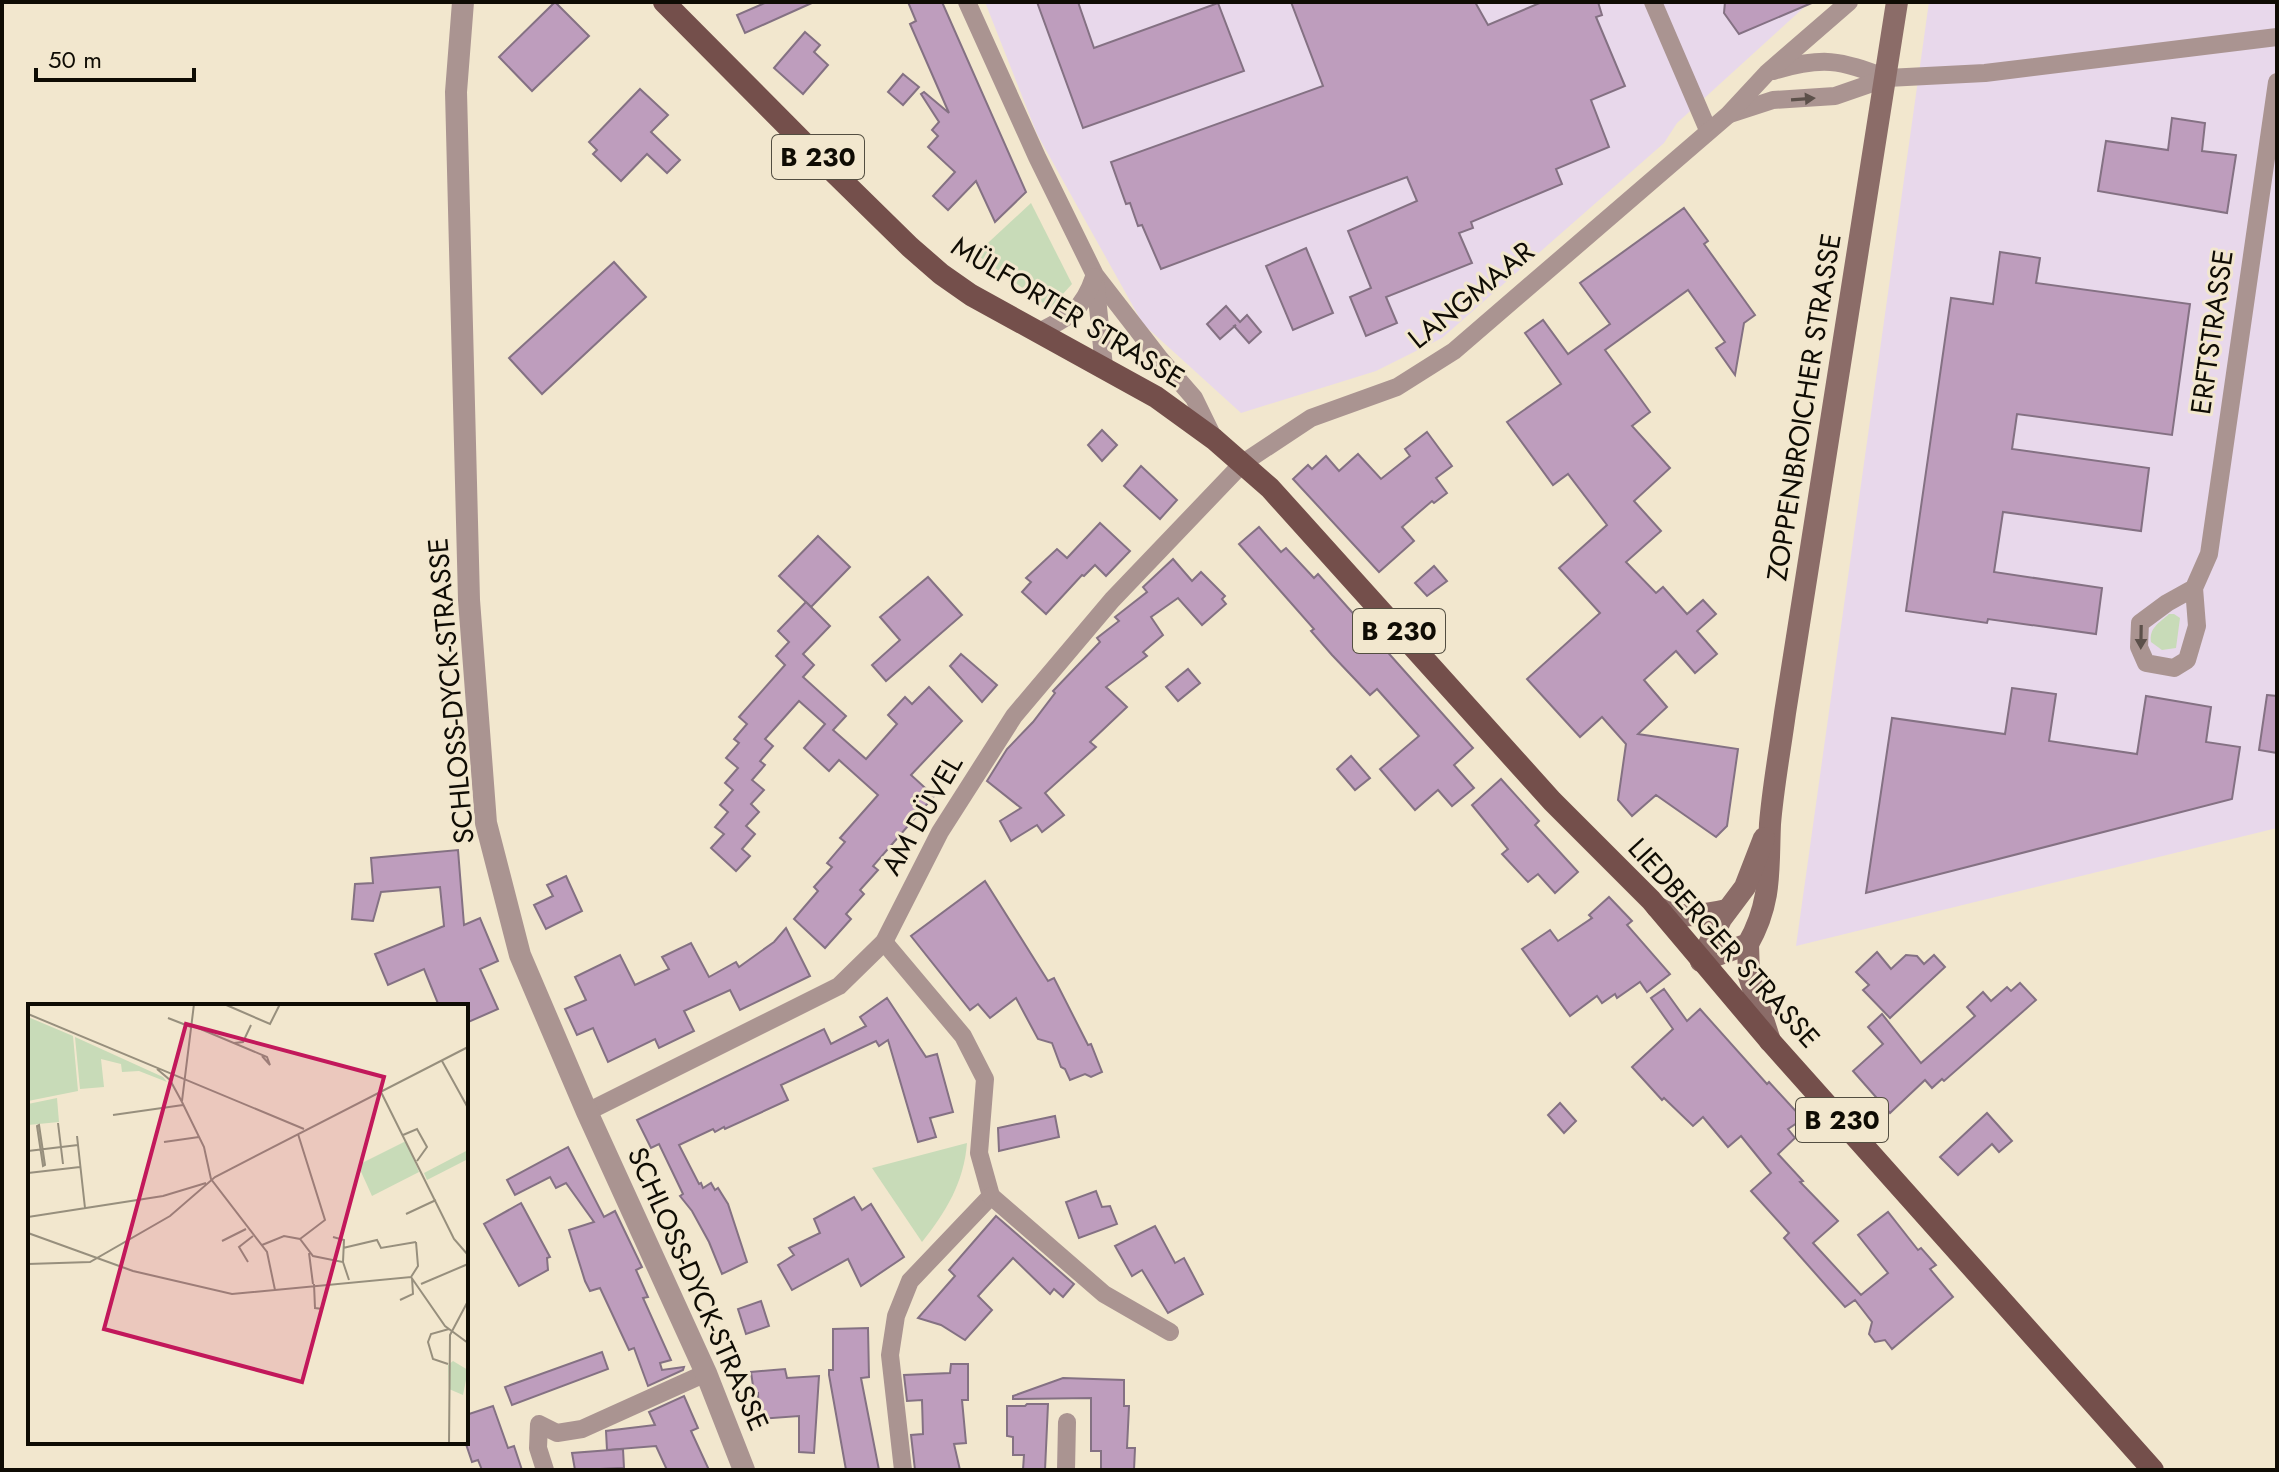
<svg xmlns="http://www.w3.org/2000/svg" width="2279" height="1472" font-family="Jost,sans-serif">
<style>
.industrial{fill:#e8d8eb}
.green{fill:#c8dbb8}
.building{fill:#be9dbd;stroke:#847183;stroke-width:2}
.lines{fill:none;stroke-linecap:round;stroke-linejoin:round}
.minor{stroke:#aa9491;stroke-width:18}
.tertiary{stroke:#aa9491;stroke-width:22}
.secondary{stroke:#8b6c68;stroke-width:22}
.primary{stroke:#744f4b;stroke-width:22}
.oneway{fill:#5c504a}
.labels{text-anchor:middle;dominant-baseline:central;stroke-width:6;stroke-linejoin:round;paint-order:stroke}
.shield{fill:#f2e7ce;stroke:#534e41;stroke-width:2}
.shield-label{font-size:26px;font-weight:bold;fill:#0f0c04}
.street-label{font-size:28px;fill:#0f0c04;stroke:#f2e7ce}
.inset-road{fill:none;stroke:#978f7d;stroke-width:2}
.view{fill:#c2185b;fill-opacity:0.15;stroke:#c2185b;stroke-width:4}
.inset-edge{fill:none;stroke:#0f0c04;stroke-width:4}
</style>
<rect width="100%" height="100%" fill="#f2e7ce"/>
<g class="industrial">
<path d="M985,2H1810L1677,123L1664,143L1442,338L1376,371L1241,413L1143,324L1037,134Z"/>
<path d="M1929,2H2277V828L1796,946Z"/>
</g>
<g class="green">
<path d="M1031,203L1072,284L1050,308L976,254Z"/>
<path d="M2169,614H2174L2180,618L2176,648L2162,650L2151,642C2149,628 2159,623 2169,614Z"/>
<path d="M967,1143C964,1182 946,1212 922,1242L872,1168Z"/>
</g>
<g class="building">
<path d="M555,2L589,36L532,91L499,57Z"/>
<path d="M767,2H814L745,33L737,15Z"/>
<path d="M908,2H942L1026,192L995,222L976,181L948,210L933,196L955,172L928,147L938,136L932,130L939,122L921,94L924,92L949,113L910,24L916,21Z"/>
<path d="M1037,2H1078L1094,48L1218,3L1244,71L1083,128Z"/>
<path d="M1291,2H1475L1488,25L1542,2H1598L1602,15L1596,17L1625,86L1591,100L1609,147L1556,169L1562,184L1471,222L1473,228L1459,233L1472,263L1386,297L1397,323L1366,336L1350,297L1371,288L1348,231L1417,201L1407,177L1161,269L1142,225L1138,226L1130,203L1126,204L1111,162L1323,86Z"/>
<path d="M1725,2H1814L1739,34L1724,13Z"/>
<path d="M805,32L820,45L814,52L828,65L803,94L774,68Z"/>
<path d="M903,74L919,87L903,105L888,92Z"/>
<path d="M640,89L668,115L651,132L680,160L667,173L647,154L621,181L593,154L597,150L589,142Z"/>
<path d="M2172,118L2205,123L2202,151L2236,155L2227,213L2098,191L2106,141L2168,150Z"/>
<path d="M1684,208L1708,241L1704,244L1755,315L1744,323L1735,375L1716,348L1725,342L1688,290L1605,350L1650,412L1632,426L1670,468L1634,501L1661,531L1626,562L1656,593L1663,587L1687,614L1703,600L1716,614L1697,631L1717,654L1695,673L1676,651L1644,680L1667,707L1638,734L1738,749L1727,826L1716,837L1656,795L1632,816L1618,800L1626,744L1602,717L1580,737L1527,679L1600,613L1559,568L1607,525L1568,474L1553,485L1507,422L1561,384L1525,333L1543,320L1568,354L1610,324L1580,283Z"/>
<path d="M1306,248L1333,313L1293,330L1266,266Z"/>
<path d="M2000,252L2040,258L2036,283L2190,304L2172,435L2017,414L2012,449L2149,468L2141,531L2003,512L1994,572L2102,588L2096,634L1988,619L1987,623L1906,611L1951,298L1993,304Z"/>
<path d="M614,262L646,297L542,394L509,358Z"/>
<path d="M1226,306L1240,322L1247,315L1261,332L1249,343L1234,326L1236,325L1220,339L1207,324Z"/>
<path d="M1102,430L1117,445L1102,461L1088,445Z"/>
<path d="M1427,432L1452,466L1436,478L1447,493L1434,503L1432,501L1402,527L1414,541L1379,572L1293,479L1308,465L1312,469L1326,456L1339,471L1358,454L1381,479L1410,456L1405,449Z"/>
<path d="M1141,466L1177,500L1160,519L1124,486Z"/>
<path d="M1100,523L1130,551L1106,576L1095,565L1084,576L1082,575L1046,614L1022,592L1031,582L1026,578L1057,549L1067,558Z"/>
<path d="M1259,527L1281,552L1286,548L1314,578L1318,574L1473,748L1454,765L1474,788L1452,806L1438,790L1415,810L1380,769L1419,736L1377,689L1370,695L1332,655L1311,631L1314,629L1239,544Z"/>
<path d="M818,536L850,567L811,607L779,576Z"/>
<path d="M1173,559L1192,581L1201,572L1225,596L1222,599L1226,604L1202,625L1178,598L1151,617L1163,635L1143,652L1147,656L1106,687L1127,707L1090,742L1096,747L1045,793L1064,815L1042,832L1037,825L1011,841L1000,821L1021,808L987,781L1007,749L1033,722L1055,693L1053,691L1100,642L1097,638L1119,621L1115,617L1147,592L1143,587Z"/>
<path d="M1434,566L1447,581L1427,596L1415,583Z"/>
<path d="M928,577L962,615L886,681L872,665L900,640L880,617Z"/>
<path d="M806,602L830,626L803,654L814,665L803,677L846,716L833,730L866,759L897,724L888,715L905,697L912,704L929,687L962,721L911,775L934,796L873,866L878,870L860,890L864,894L846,914L851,919L825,948L794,919L818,891L814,887L832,867L827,863L845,842L840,838L878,795L839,760L829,771L804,748L825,724L799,701L765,739L773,746L760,761L765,765L752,780L764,790L751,804L759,812L746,826L755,834L742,849L750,856L736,871L711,848L724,834L715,827L728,812L720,805L733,790L725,783L738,768L726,758L739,743L734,739L747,724L739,717L785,665L776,656L789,642L778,631Z"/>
<path d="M961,654L997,685L982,702L950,666Z"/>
<path d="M1188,669L1200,683L1178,701L1166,687Z"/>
<path d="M2012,688L2056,694L2049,741L2137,754L2146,696L2211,707L2206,742L2240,747L2232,799L1866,893L1892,718L2005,734Z"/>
<path d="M2267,695L2277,696V753L2259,750Z"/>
<path d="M1351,756L1370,778L1355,790L1337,769Z"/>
<path d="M1501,779L1539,821L1535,825L1578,872L1555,893L1538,874L1528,882L1502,854L1508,849L1472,805Z"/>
<path d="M458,850L464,925L480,918L498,961L480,969L498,1009L466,1023V1006H439L424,969L388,985L375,954L444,926L440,887L381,892L373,921L352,919L355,884L373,883L371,858Z"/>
<path d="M566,876L582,911L546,929L534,905L553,896L547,885Z"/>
<path d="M985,881L1048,981L1054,978L1088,1045L1091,1044L1102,1072L1091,1077L1085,1074L1070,1080L1065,1069L1061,1067L1052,1043L1038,1039L1016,998L990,1018L978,1004L970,1010L911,936Z"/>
<path d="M1609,897L1632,921L1627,925L1670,974L1647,992L1640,982L1617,998L1615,994L1602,1003L1597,996L1570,1016L1522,949L1550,930L1558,941L1592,918L1589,915Z"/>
<path d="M786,928L810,976L740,1010L730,990L684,1011L694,1031L659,1048L655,1039L608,1062L593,1028L577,1035L565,1009L586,1000L575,977L620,955L635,985L669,969L662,957L691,943L709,977L736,962L739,967L774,942Z"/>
<path d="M1877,952L1891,969L1906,955L1917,956L1924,964L1934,955L1945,967L1890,1018L1863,990L1869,985L1856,972Z"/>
<path d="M2020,983L2036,1000L1944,1081L1942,1079L1932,1088L1925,1080L1890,1113L1853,1071L1883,1044L1868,1027L1882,1014L1921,1063L1975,1016L1967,1007L1983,992L1991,1001L2007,987L2011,991Z"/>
<path d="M1664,989L1687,1021L1700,1009L1767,1084L1769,1082L1803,1119L1788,1129L1795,1138L1778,1154L1803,1181L1800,1182L1838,1221L1813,1243L1861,1295L1888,1273L1858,1235L1888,1212L1918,1250L1921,1248L1936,1265L1930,1269L1953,1297L1892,1349L1885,1340L1875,1342L1869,1334L1872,1322L1855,1300L1845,1307L1784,1238L1789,1233L1751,1191L1771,1173L1741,1136L1728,1147L1703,1117L1693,1126L1664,1098L1662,1100L1632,1067L1673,1029L1651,998Z"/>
<path d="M887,998L926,1057L937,1054L953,1112L930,1118L936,1137L918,1142L888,1040L879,1046L876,1041L781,1085L788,1100L725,1129L724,1127L715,1132L713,1129L679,1145L699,1184L701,1183L703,1188L711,1183L715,1190L718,1188L728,1204L747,1262L722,1274L709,1242L692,1211L680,1196L683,1194L659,1144L651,1148L637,1120L824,1029L831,1044L866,1026L860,1017Z"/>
<path d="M1560,1103L1576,1121L1564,1133L1548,1115Z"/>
<path d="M1987,1113L2012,1141L1999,1152L1992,1144L1958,1175L1940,1157Z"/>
<path d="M1055,1116L1059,1137L999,1151L998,1128Z"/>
<path d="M568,1147L604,1217L615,1211L642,1267L636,1270L648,1297L643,1298L671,1360L660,1363L662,1370L684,1367L683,1370L648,1386L634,1348L629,1350L600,1288L590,1291L585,1281L569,1230L594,1222L566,1183L556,1188L550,1177L515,1195L507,1180Z"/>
<path d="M1096,1191L1102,1207L1110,1206L1117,1224L1079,1238L1066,1202Z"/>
<path d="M854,1197L862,1210L871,1204L904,1257L861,1286L848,1259L792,1290L778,1265L794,1255L789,1248L820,1233L814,1219Z"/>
<path d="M521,1203L550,1257L547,1258L548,1270L519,1286L484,1224Z"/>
<path d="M996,1216L1074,1284L1063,1297L1054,1289L1050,1294L1013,1258L978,1296L992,1310L965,1340L941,1325L918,1318L955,1276L949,1270Z"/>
<path d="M1155,1226L1175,1263L1184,1258L1203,1294L1168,1313L1142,1270L1132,1276L1115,1246Z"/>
<path d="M761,1301L769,1326L746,1334L738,1309Z"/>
<path d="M868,1328L869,1377L861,1378L879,1470H846L829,1375V1370H833V1329Z"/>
<path d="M602,1352L608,1369L512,1405L505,1387Z"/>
<path d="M951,1364H968V1400H962L966,1443L954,1444L960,1470H915L911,1435L923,1434L922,1400L907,1401L904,1375L950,1373Z"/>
<path d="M785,1369L787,1378L819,1376L814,1453L799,1452V1416L759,1419L758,1393H754L751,1372Z"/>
<path d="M1063,1378L1124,1380V1406H1129L1127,1448H1135L1134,1470H1101V1451H1091V1398L1013,1399V1396Z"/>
<path d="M684,1396L698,1428L691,1431L709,1470H667L656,1446L607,1450L606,1431L655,1425L649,1412Z"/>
<path d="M1027,1404H1048L1045,1470H1023L1024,1455H1013V1437L1007,1436V1406H1025Z"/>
<path d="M493,1406L508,1448L514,1446L522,1470H482L478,1460L472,1462L466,1444V1415Z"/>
<path d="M623,1449L624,1468L575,1470L572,1453Z"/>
</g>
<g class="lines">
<g class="minor">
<path d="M967,2L1037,157L1095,275L1160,359L1194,398L1214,439"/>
<path d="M1653,2L1708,130"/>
<path d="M1773,71C1824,56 1838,60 1887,78"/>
<path d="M1730,114L1773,100L1835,96L1887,78L1985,73L2277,37"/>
<path d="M1095,277L1104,367"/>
<path d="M1039,332C1069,317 1083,310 1094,277"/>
<path d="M2194,588L2167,603L2140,623L2139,647L2146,663L2174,668L2187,660L2197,626L2194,588L2209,554L2277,82"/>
<path d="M884,942L963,1036L985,1079L979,1153L991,1196L910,1281L896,1316L890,1355L903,1470"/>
<path d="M587,1112L839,986L884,942L940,832L1014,716L1112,600L1243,463L1311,418L1397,387L1454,351L1728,115L1767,73L1849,2"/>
<path d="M991,1196L1104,1294L1170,1332"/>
<path d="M545,1470L538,1448L539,1424L557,1433L582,1429L706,1373"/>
<path d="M1066,1470L1067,1422"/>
</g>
<path class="tertiary" d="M463,2L456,92L469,600L486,823L520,955L587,1112L706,1373L744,1470"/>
<g class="secondary">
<path d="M1657,907C1676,920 1705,915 1727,910"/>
<path d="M1748,944L1749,976L1770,1041"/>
<path d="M1701,961L1748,944C1772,902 1768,869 1770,824C1773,787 1780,750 1785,713L1897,2"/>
<path d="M1701,961L1721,919L1745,887L1764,838"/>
</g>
<path class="primary" d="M664,2L811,150L910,247L941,274L971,295L1156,397L1214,439L1270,488L1552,801L1651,900L1770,1041L2153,1470"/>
</g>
<defs><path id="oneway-solid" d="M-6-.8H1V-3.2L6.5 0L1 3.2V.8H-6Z" transform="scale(2)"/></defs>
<g class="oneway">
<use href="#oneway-solid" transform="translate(1803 99) rotate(-4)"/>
<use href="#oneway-solid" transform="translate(2141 637) rotate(91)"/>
</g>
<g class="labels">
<g class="shield">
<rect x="772" y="135" width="92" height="44" rx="6"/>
<rect x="1353" y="609" width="92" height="44" rx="6"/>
<rect x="1796" y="1098" width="92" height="44" rx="6"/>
</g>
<g class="shield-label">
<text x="818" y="157">B 230</text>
<text x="1399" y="631">B 230</text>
<text x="1842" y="1120">B 230</text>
</g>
<g class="street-label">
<text transform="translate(1471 295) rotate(-39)">LANGMAAR</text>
<text transform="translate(1068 312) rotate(31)">MÜLFORTER STRASSE</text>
<text transform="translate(2212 332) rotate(-82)">ERFTSTRASSE</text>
<text transform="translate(1804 407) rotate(-81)">ZOPPENBROICHER STRASSE</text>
<text transform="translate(451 691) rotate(-95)">SCHLOSS-DYCK-STRASSE</text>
<text transform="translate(922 815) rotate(-60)">AM DÜVEL</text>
<text transform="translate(1724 943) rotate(48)">LIEDBERGER STRASSE</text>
<text transform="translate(698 1289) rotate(66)">SCHLOSS-DYCK-STRASSE</text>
</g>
</g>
<g transform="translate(28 1004)">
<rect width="440" height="440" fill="#f2e7ce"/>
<path d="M0,13L45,32L50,87L0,97ZM47,33L135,73L139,78L111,67L94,68L93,60L73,55L76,83L52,85ZM29,94L31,118L0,121V100ZM378,137L391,168L344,192L330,161ZM440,146V155L399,176L396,169ZM425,357L440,366L435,391L421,385L420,361Z" fill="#c8dbb8"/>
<path class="inset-road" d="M196,0L242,20L252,0M0,10L276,125M140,14L163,23M163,21L239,53L242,61L234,52M206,39L215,38L223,21M414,57L440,104M129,65L142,76L154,98L176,143L183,175L239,248L247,286M353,88L426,235L440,251M154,97L166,0M85,111L155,101M30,119L35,160M11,121L17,161L15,162L9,122ZM270,130L297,216L272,235M375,131L389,125L399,143L389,157M49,132L57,204M136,138L171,133M0,147L50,141M0,169L52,163M378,210L408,196M0,213L135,192L178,179M0,229L105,267L204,290L383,273L417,322L440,339M305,233L316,236L315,258M194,237L218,225M234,241L256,232L272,235L285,252L315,258L321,276M315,244L349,236L353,244L388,238M281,249L285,280M220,258L211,243L225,232M0,260L62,258L142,212L187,173L440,43M383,273L390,262L388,238M286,280L287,304L295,305M393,280L440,260M372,296L385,290L384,274M420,360L405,355L400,338L403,330L421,325M421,440L422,331L440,297"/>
<path class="view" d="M158,20L356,73L274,378L76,325Z"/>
<rect width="440" height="440" class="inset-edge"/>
</g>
<rect width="2279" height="1472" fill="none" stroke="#0f0c04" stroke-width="8"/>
<path d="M36 68v12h158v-12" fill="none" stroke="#0f0c04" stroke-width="4"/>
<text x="48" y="68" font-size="24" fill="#0f0c04" stroke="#f2e7ce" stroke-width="6" paint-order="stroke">50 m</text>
</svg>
